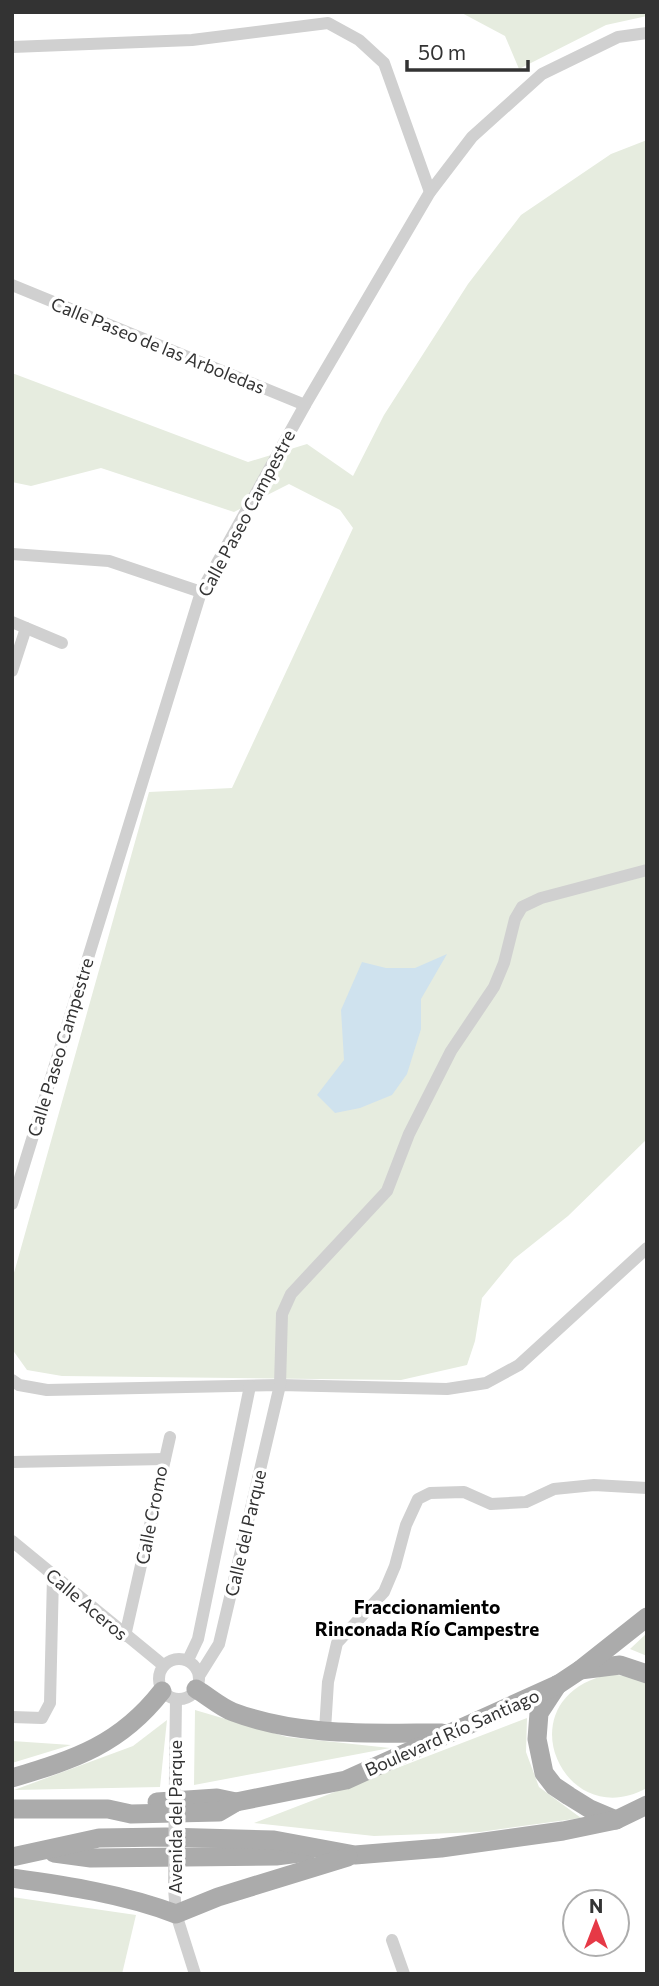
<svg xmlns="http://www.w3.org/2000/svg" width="659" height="1986" font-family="Commissioner,sans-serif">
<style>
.green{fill:#e6ecdf}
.water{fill:#cfe2ee}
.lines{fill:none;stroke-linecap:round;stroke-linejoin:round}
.minor{stroke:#d0d0d0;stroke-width:12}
.primary{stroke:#ababab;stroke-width:19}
.minor-bridge{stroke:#d0d0d0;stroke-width:12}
.labels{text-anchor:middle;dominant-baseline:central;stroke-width:7;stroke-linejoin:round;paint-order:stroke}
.street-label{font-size:18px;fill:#333;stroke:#fff}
.neighbourhood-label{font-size:19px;font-weight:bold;fill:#000;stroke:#fff}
</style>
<rect width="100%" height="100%" fill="#fff"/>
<g class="green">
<path d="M460,12H647V16L606,25L519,69L505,36Z"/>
<path d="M647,140V1139L568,1216L514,1259L482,1298L475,1341L467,1365L401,1380L62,1376L27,1370L12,1349V1280L149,792L232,788L353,528L340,510L289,484L234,512L101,468L31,486L12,482V373L248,462L307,444L353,476L384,415L468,284L521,215L611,154Z"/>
<path d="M647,1633V1656L630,1649Z"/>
<path d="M611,1674L631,1677L647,1684V1788C562,1835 502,1696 611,1674Z"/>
<path d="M195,1710L287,1737L390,1748L194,1785Z"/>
<path d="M527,1718L526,1752L539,1787L581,1818L480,1832L374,1836L254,1823Z"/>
<path d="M167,1720L160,1787L14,1790L133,1746Z"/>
<path d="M12,1741L71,1745L12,1763Z"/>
<path d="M12,1897L136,1915L122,1974H12Z"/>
</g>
<path class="water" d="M447,954L421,999V1029L407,1074L392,1095L360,1108L335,1113L317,1095L344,1060L341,1010L362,962L386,968H415Z"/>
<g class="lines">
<g class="minor">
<path d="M12,47L192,40L328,23L359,40L384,63L430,192"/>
<path d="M12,285L305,405"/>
<path d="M12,554L109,561L201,592"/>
<path d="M12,622L62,643"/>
<path d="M12,671L26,628"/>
<path d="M12,1204L201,592L305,405L430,192L472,137L542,74L618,37L647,33"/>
<path d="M12,1380L19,1385L47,1390L280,1385L447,1389L486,1383L519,1365L647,1248"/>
<path d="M12,1462L165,1459"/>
<path d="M12,1541L163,1665"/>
<path d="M125,1636L170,1437"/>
<circle cx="179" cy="1679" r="20"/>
<path d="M188,1660L198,1639L250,1386"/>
<path d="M199,1676L219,1644L280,1385L282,1314L291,1294L387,1191L409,1134L451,1051L494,987L504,963L515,919L522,907L541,898L647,870"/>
<path d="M12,1717L42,1718L50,1703L53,1576"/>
<path d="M325,1730L328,1682L337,1643L384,1592L395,1566L406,1525L418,1499L430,1493L464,1492L491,1504L526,1502L554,1489L594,1485L647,1488"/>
<path d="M175,1772L176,1699"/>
<path d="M174,1888L176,1914L195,1974"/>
<path d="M392,1940L404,1974"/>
</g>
<g class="primary">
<path d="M580,1670L620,1665L647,1674"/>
<path d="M558,1684L539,1713L537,1739L544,1773L554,1786L569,1796L590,1809L616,1820"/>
<path d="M196,1689C208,1696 220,1707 233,1712C299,1737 372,1733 442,1733"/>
<path d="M12,1778C75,1759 120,1745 162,1691"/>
<path d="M157,1802L217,1798L236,1802"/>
<path d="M12,1809H108L131,1814L219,1812L236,1802L346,1780L559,1684L580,1670L647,1617"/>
<path d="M54,1853L91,1858L276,1856L307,1852"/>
<path d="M12,1857L99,1838L166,1837L274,1840L355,1855L441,1848L563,1831L616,1820L647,1805"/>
<path d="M12,1878C68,1886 123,1894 176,1914L218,1897L348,1857"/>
</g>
<path class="minor-bridge" d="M174,1888L175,1772"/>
</g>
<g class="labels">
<g class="street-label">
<text transform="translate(158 345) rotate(22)">Calle Paseo de las Arboledas</text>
<text transform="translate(246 513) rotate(-62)">Calle Paseo Campestre</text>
<text transform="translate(60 1047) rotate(-73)">Calle Paseo Campestre</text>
<text transform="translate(151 1515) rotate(-79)">Calle Cromo</text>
<text transform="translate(245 1533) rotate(-77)">Calle del Parque</text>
<text transform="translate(87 1604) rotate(40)">Calle Aceros</text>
<text transform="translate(452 1732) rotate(-24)">Boulevard Río Santiago</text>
<text transform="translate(175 1817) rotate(-90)">Avenida del Parque</text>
</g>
<g class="neighbourhood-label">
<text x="427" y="1606">Fraccionamiento<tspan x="427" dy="22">Rinconada Río Campestre</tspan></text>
</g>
</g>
<rect width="659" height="1986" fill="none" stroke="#333333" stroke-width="28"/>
<g transform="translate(596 1923)"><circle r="33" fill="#ffffff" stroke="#adadad" stroke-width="2"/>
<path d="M0-5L12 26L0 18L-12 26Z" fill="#e63946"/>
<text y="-10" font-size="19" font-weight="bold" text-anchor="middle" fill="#333333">N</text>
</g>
<path d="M407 60v10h121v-10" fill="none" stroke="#333333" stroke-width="3.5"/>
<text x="418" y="60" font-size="21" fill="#333333" stroke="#ffffff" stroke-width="5" paint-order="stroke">50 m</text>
</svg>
